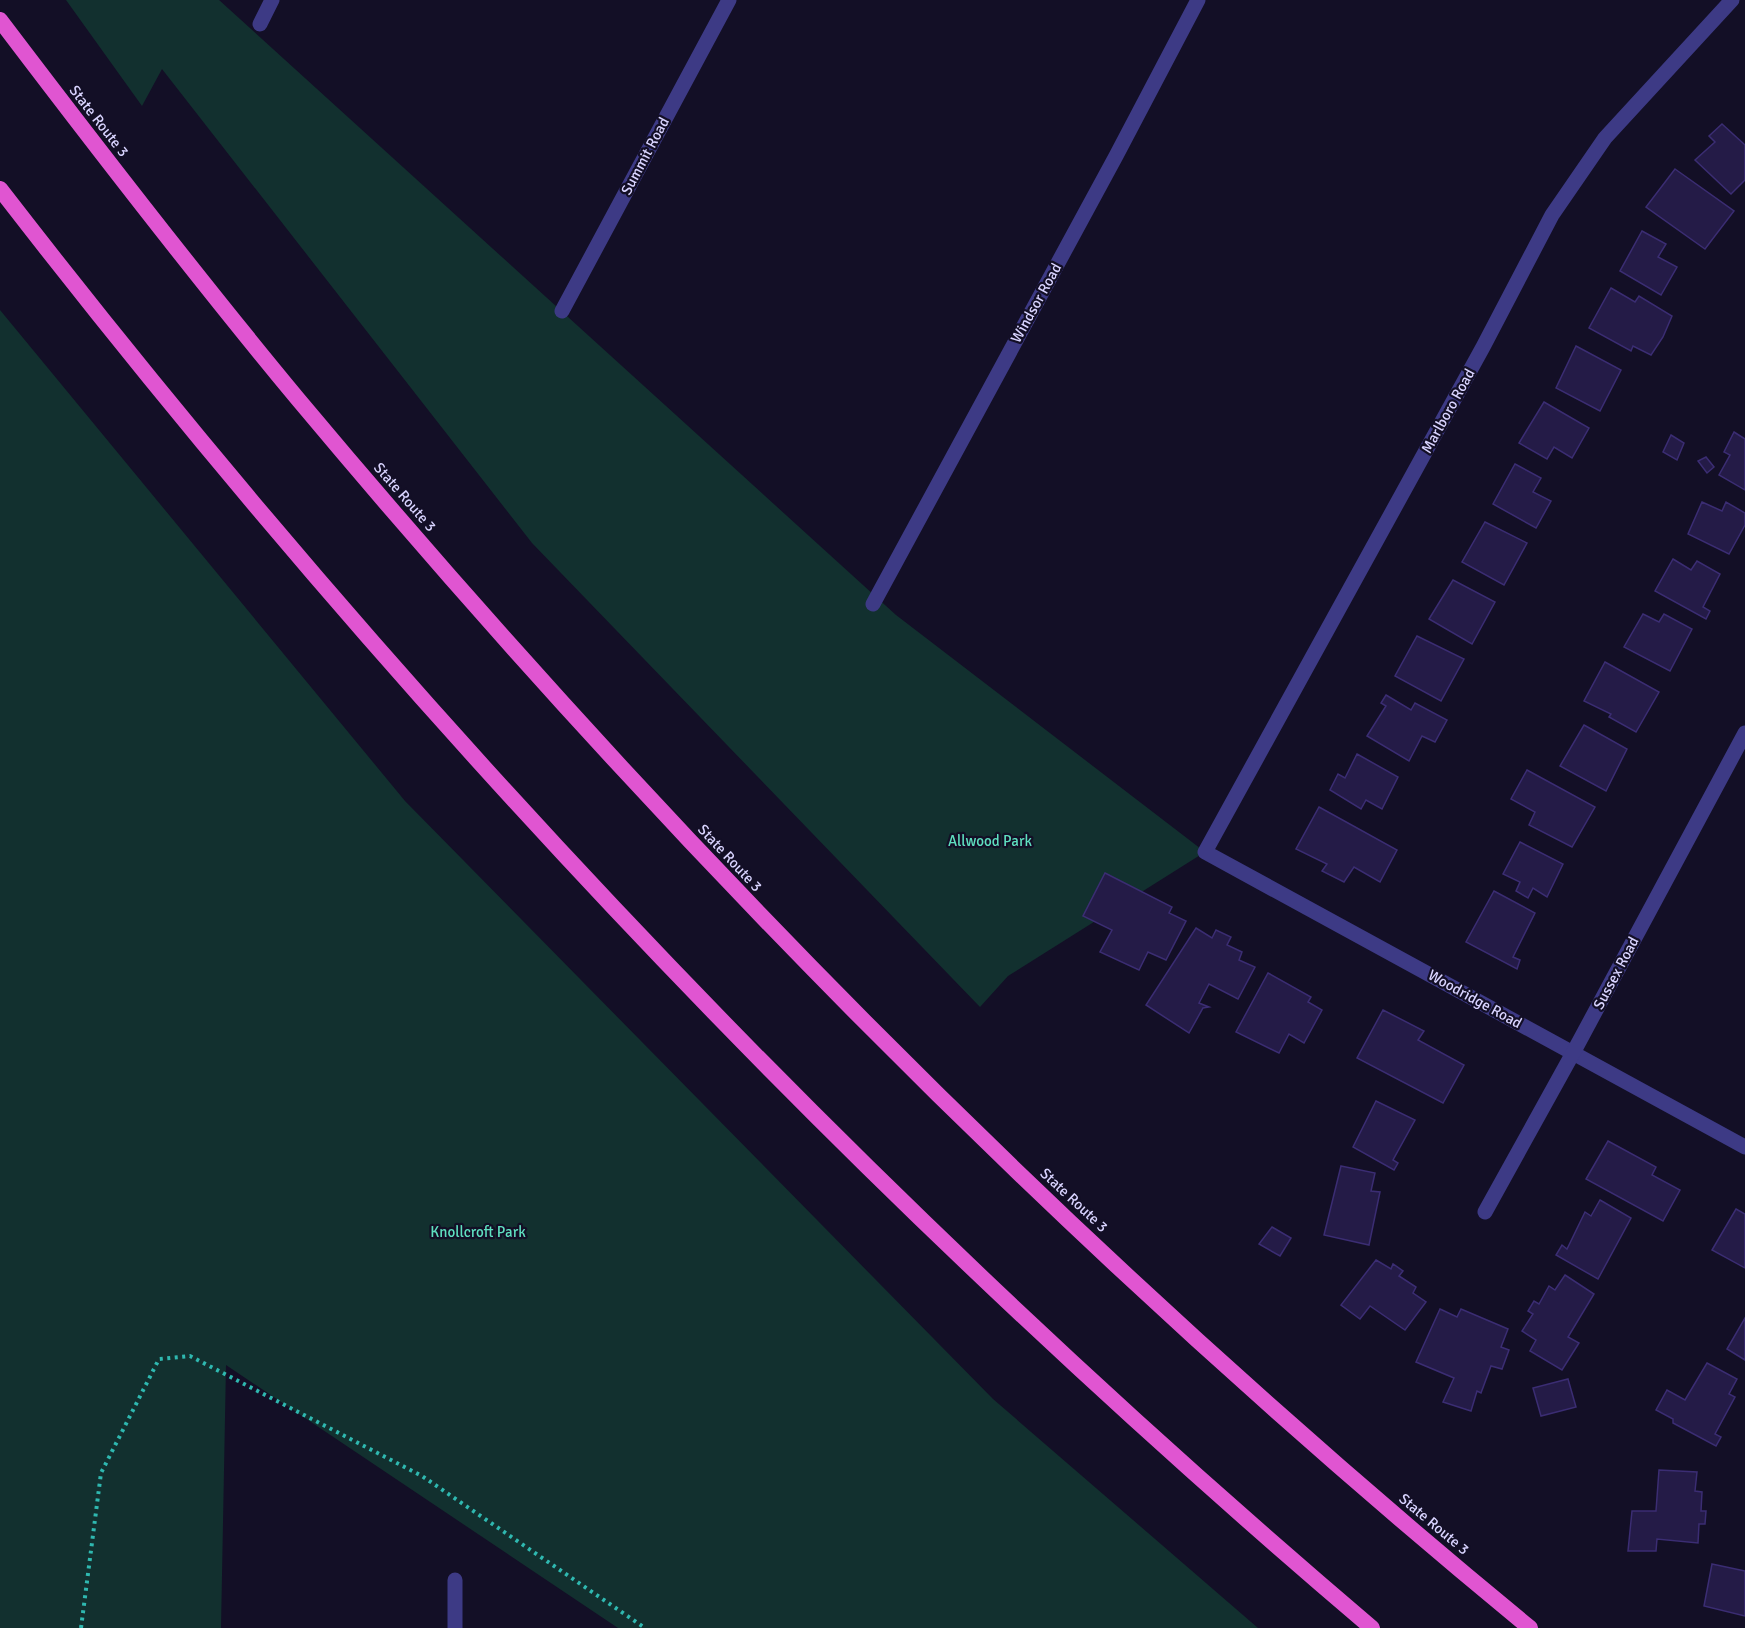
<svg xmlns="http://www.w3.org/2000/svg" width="1745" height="1628" font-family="Signika,sans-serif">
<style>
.green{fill:#12302f}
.building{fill:#241b47;stroke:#3b2d73;stroke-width:1.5}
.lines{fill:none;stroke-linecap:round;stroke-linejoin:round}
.path{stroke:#2fb8b0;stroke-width:4;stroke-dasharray:3 4.5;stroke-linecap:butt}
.minor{stroke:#3d3a85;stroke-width:15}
.trunk{stroke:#e055d1;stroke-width:16}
.labels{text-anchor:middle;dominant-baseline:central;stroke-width:4.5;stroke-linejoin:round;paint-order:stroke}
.street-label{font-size:15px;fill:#d9d4ff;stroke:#130f26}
.park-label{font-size:15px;fill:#5fe0c0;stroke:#130f26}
</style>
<rect width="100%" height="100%" fill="#130f26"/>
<g class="green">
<path d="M66,0H219L896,615L1205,852L1008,976L980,1007L532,543L162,69L142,106Z"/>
<path d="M0,310L405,801L993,1399L1258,1628H618L226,1365L221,1628H0Z"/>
</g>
<g class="building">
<path d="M1722,124L1745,145V180L1731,194L1695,160L1715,142L1709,136Z"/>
<path d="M1675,169L1734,211L1705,249L1646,207Z"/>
<path d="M1642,231L1666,244L1658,257L1677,267L1661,295L1620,271Z"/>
<path d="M1611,288L1635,302L1639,296L1672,316L1663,337L1651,355L1633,346L1631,351L1589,328Z"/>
<path d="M1576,346L1621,370L1600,411L1556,388Z"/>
<path d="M1544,402L1589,428L1572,458L1554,447L1547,459L1519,443Z"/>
<path d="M1734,432L1745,439V490L1719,475L1730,455L1724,452Z"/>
<path d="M1671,435L1684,443L1677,460L1663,452Z"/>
<path d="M1706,457L1714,467L1707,473L1698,461Z"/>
<path d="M1515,464L1541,478L1533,492L1551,501L1536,528L1493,504Z"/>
<path d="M1702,502L1722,511L1726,502L1745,513V525L1729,554L1688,534Z"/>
<path d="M1485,522L1527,543L1504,585L1462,562Z"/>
<path d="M1673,559L1691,570L1697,561L1720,574L1703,607L1710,611L1706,619L1655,591Z"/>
<path d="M1453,580L1495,602L1472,644L1429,619Z"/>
<path d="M1643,614L1659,622L1664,614L1692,629L1670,671L1624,647Z"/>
<path d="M1417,636L1464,659L1441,701L1395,676Z"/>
<path d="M1605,662L1659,692L1636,732L1609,717L1611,714L1584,701Z"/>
<path d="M1386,695L1411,710L1415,703L1447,720L1435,742L1422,736L1409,761L1367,736L1386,706L1381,703Z"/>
<path d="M1584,725L1627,749L1606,791L1560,766Z"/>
<path d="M1357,754L1398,777L1382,809L1366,800L1361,809L1330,790L1338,774L1345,778Z"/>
<path d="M1527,770L1595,807L1572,847L1529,825L1535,812L1511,799Z"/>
<path d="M1319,807L1397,850L1380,882L1354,867L1344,882L1322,871L1327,864L1296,849Z"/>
<path d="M1520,842L1563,864L1547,897L1533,888L1528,898L1516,891L1520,882L1503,874Z"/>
<path d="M1105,873L1172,907L1169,913L1186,921L1166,960L1148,952L1139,970L1100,952L1112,930L1083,916Z"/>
<path d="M1494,891L1535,913L1513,957L1520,960L1517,969L1466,942Z"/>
<path d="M1196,928L1212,938L1216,930L1231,937L1227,945L1242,952L1239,960L1255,967L1238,999L1209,984L1199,1003L1209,1007L1203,1008L1189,1033L1146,1005Z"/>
<path d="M1268,973L1311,997L1308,1002L1322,1010L1304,1043L1289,1034L1279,1053L1236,1032Z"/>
<path d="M1383,1010L1424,1031L1418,1040L1464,1065L1443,1103L1357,1058Z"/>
<path d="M1376,1101L1415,1120L1393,1160L1398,1163L1394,1170L1353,1147Z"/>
<path d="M1608,1141L1656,1167L1652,1175L1680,1190L1663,1221L1586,1179Z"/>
<path d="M1341,1166L1375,1173L1371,1191L1380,1192L1369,1245L1324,1235Z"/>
<path d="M1600,1200L1631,1218L1598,1279L1556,1255L1562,1245L1567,1249L1585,1212L1591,1216Z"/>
<path d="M1736,1209L1745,1214V1268L1712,1250Z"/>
<path d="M1272,1227L1291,1238L1280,1256L1259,1244Z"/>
<path d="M1376,1260L1391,1269L1393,1264L1403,1271L1399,1276L1416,1287L1413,1293L1426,1302L1405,1330L1370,1306L1360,1319L1341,1305Z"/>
<path d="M1565,1275L1594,1294L1568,1337L1579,1343L1562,1370L1530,1351L1536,1340L1522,1331L1533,1314L1528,1311L1534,1301L1539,1304L1549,1286L1555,1290Z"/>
<path d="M1440,1309L1457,1317L1461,1309L1508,1329L1501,1347L1509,1350L1502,1369L1491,1366L1481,1393L1477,1391L1471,1411L1443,1402L1454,1378L1416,1362Z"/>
<path d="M1745,1318V1360L1727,1349Z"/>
<path d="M1707,1363L1737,1379L1729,1394L1735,1397L1715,1434L1721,1437L1716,1446L1673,1423V1419L1656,1410L1667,1390L1685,1400Z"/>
<path d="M1568,1379L1576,1407L1541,1416L1533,1388Z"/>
<path d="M1659,1470L1697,1472L1695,1491L1702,1492L1701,1511H1706L1705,1524H1699L1698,1543L1657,1539L1656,1551H1628L1632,1511H1656Z"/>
<path d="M1712,1564L1745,1571V1616L1704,1606Z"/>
</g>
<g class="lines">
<path class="path" d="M81,1628L101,1473L159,1359L190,1356L422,1476L645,1628"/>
<g class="minor">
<path d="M1732,0L1605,138L1552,215L1483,347L1205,852L1745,1147"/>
<path d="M260,24L272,0"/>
<path d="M562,311L729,0"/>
<path d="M873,604L1116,156L1198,0"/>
<path d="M1485,1212L1573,1053L1745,733"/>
<path d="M455,1628V1580"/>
</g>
<g class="trunk">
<path d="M0,20C97,148 195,275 297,398C670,844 1081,1259 1530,1628"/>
<path d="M0,189C406,714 866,1198 1372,1628"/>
</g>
</g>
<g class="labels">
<g class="street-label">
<text transform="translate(99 121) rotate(52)">State Route 3</text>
<text transform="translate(645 156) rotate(-62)">Summit Road</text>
<text transform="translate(1036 303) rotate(-61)">Windsor Road</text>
<text transform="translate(1448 411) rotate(-61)">Marlboro Road</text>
<text transform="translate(405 497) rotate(49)">State Route 3</text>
<text transform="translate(730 858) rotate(47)">State Route 3</text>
<text transform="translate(1616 973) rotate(-62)">Sussex Road</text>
<text transform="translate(1475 999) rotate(29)">Woodridge Road</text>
<text transform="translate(1074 1200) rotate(43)">State Route 3</text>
<text transform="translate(1434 1524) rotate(40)">State Route 3</text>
</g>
<g class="park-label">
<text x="990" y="841">Allwood Park</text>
<text x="478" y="1232">Knollcroft Park</text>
</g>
</g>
</svg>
